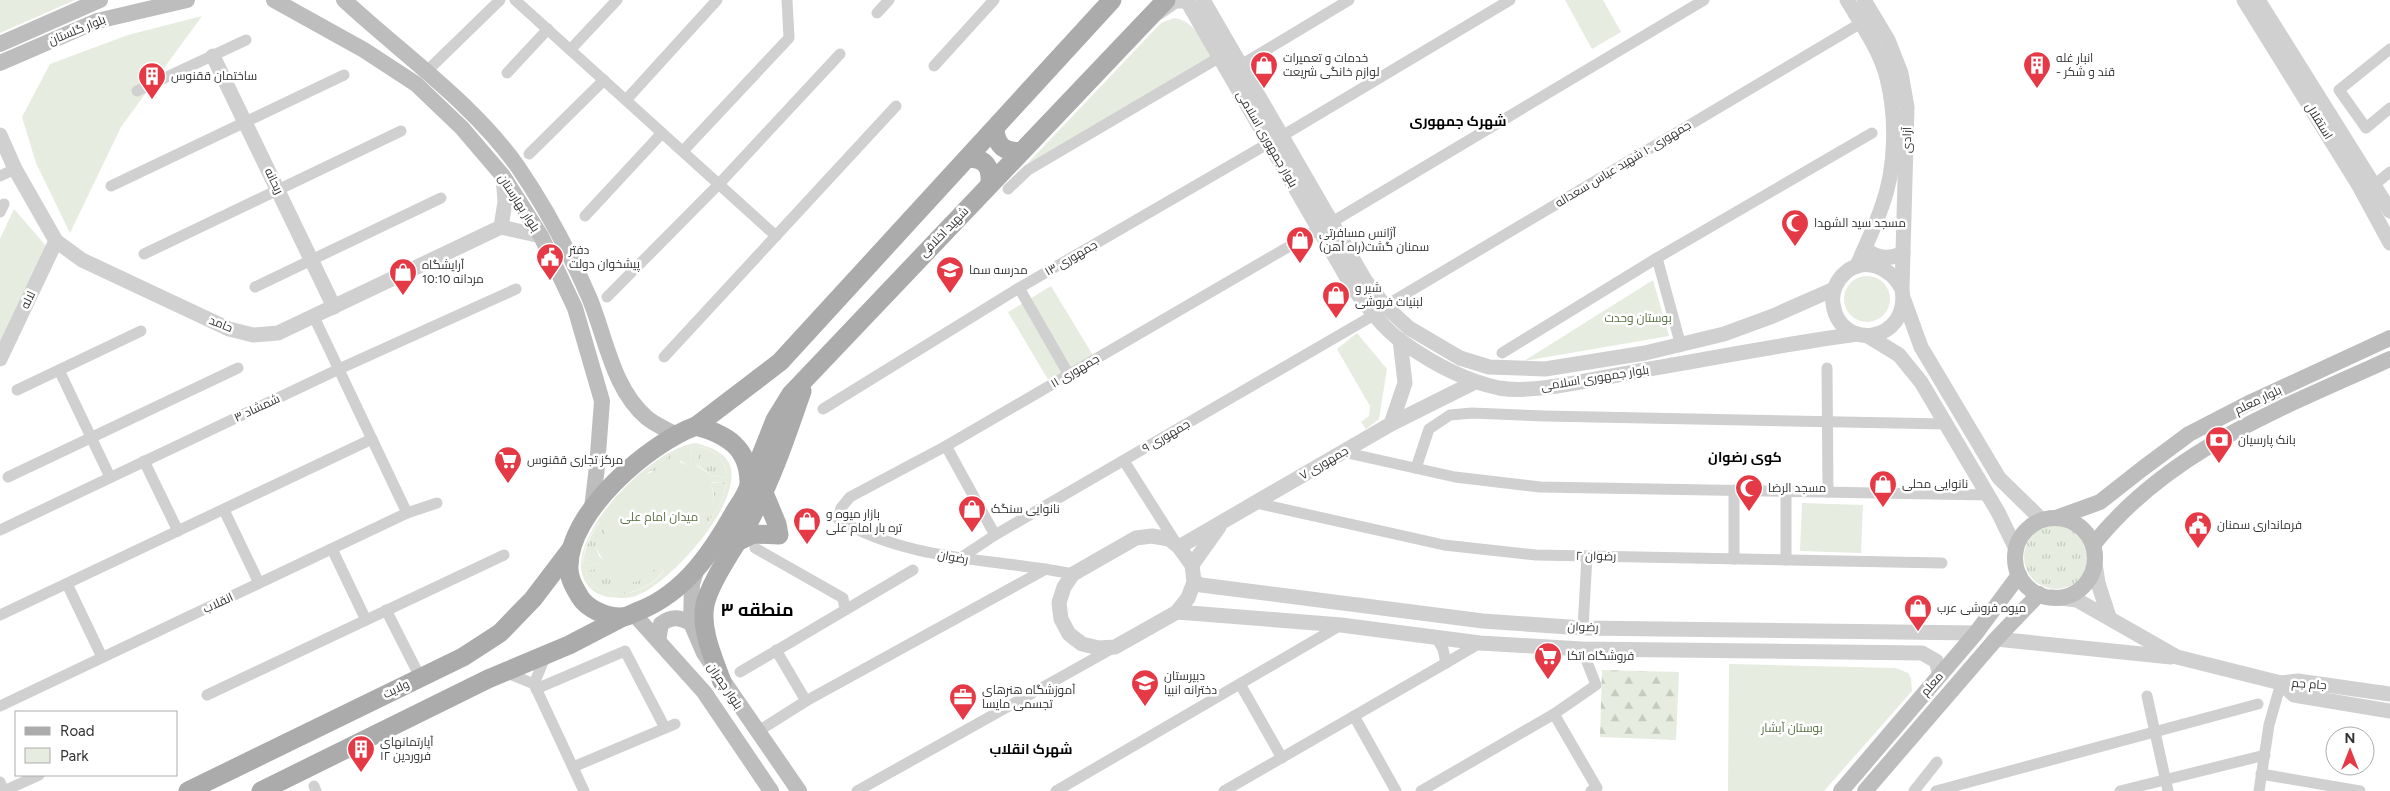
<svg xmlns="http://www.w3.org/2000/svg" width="2390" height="791" font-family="Figtree,Cairo,sans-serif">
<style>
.grass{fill:url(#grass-tufts)}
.forest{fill:url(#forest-firs)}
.park{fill:#e6ecdf;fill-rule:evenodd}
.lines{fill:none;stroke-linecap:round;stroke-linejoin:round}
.minor{stroke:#d0d0d0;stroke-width:11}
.tertiary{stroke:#d0d0d0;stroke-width:15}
.secondary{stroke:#bdbdbd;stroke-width:16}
.primary{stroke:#ababab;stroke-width:19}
.labels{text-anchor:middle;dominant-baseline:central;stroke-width:5;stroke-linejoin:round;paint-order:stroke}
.street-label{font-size:12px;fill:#333;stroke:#fff}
.poi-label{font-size:12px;fill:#333;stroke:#fff;text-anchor:start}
.park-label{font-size:12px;fill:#56703f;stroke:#fff}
.neighbourhood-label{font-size:14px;font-weight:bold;fill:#000;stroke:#fff}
.district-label{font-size:18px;font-weight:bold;fill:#000;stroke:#fff}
</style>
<defs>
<pattern id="grass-tufts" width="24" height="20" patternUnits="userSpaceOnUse" patternTransform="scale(1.25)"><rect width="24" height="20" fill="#e6ecdf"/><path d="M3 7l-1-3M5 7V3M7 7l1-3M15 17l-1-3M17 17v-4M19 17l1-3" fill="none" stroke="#c6cbc0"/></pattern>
<pattern id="forest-firs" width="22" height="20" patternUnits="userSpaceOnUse" patternTransform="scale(1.25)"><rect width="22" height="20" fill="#e6ecdf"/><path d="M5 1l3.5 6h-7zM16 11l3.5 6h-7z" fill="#c6cbc0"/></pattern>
</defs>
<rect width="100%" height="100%" fill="#fff"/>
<g class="grass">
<path d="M693,445L690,458L695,471L681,461L662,474L651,471L644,475L673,453Z"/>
<path d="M699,447C715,450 726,461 727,478L713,476L697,465Z"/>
<path d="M709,481L714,483L727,482L721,502L707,525L704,511C716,503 716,493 709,481Z"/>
<path d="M605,516L604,530L606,534L595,547L599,556L606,563L583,566C583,548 593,529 605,516Z"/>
<circle cx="2056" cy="557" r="32"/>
<path d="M600,568C613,572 616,583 617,595C603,593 587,587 586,571Z"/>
<path d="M664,569C656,584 638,591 623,594L622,577L649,574L652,570Z"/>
</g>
<path class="forest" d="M1602,670L1679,672L1676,740L1600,737Z"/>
<g class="park">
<path d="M0,0H75L0,33Z"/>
<path d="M1565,0H1603L1621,32L1592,49Z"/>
<path d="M202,16L121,127L70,233L36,163L22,117L50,64L128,35Z"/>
<path d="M1174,18C1195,20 1204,44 1214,61L1027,164L1161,23Z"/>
<path d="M14,209L47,247L0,343V239Z"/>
<circle cx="1867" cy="299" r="23"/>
<path d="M1653,280L1669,336L1524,361Z"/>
<path d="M1051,286L1094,357L1050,383L1008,312Z"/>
<path d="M1357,333L1387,369L1379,419L1366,429L1361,422L1369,416L1370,406L1337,349Z"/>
<path d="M696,443C709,447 724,451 730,465C743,503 671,582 638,595C630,599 618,598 608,597C597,595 587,588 583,577C567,533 654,447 696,443ZM693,446L690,458L694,470C681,460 669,457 662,474L655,471L646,474L673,453ZM700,447C715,450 727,462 727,478L713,476L697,466ZM710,482L727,483L721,502L708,524L704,512C717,503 714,493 710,482ZM604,518L602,526L606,534L602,535L595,547L605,563L583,566C582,550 592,528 604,518ZM600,568C612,572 616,583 617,595C603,593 587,587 586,571ZM652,570H664C656,584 638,592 623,594V578C633,587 645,580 652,570Z"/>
<path d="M1802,503L1863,505L1861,553L1800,551Z"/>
<path d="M1729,664L1896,668L1908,673L1911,678L1912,691L1824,791H1728Z"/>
</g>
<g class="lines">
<g class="minor">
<path d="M515,0L776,236"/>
<path d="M877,13L889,0"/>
<path d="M2390,49L2339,90L2366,128L2390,108"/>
<path d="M570,50L617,0"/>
<path d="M1241,65L1349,0"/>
<path d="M934,66L994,0"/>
<path d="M427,71L500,0"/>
<path d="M507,73L548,29"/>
<path d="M137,91L246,40"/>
<path d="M626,100L717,0"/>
<path d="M1282,136L1510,0"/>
<path d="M683,151L789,38L787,0"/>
<path d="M529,154L604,80"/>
<path d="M0,176L15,169"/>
<path d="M111,186L344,75"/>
<path d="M2373,186L2390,172"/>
<path d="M1008,189L1028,170L1220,57"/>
<path d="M0,212L4,204"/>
<path d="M585,216L662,133"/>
<path d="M1332,222L1704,0"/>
<path d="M144,254L401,131"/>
<path d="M1657,258L1681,346"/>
<path d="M255,287L441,198"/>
<path d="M1019,288L1069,375"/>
<path d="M607,297L719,184L840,54"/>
<path d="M1385,306L1861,23"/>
<path d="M314,317L407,513"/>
<path d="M1502,353L1657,258L1872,133"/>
<path d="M664,357L896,106"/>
<path d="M1827,368L1828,492"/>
<path d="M59,370L110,477"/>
<path d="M17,390L141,331"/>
<path d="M823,409L1019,288L1269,143"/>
<path d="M946,446L995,535"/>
<path d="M1343,452L1455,477L1540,487L1988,495"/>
<path d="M144,461L178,531"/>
<path d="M1124,461L1176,543"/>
<path d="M1416,468L1429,429L1450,415L1472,413L1545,416L1946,424"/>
<path d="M8,477L238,368"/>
<path d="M1786,491V560"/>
<path d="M1256,503L1444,545L1536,555L1942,563"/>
<path d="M224,510L259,583"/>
<path d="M0,530L339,369L516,289"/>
<path d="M755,548L843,598L845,610"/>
<path d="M332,549L366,620"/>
<path d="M959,559L995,535L1374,315"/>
<path d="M1734,559V490"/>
<path d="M1073,574C994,558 909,562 838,519L841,508L850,497L946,446L1319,229"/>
<path d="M67,584L102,657"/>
<path d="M386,610L420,677"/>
<path d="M0,615L372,439"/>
<path d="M1583,628L1587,556"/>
<path d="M1436,637L1443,649L1446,663L1480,643"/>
<path d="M776,650L806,701"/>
<path d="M505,672L534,684L546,655"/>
<path d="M740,672L913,570"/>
<path d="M534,684L584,791"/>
<path d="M1240,684L1282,758"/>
<path d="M536,689L625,651L665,728"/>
<path d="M207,695L504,555"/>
<path d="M2147,696L2168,791"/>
<path d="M0,706L407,513L437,503"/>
<path d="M1554,714L1597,788L1591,791"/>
<path d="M1354,716L1396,791"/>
<path d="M757,732L806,701L1046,569"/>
<path d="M573,767L675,724"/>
<path d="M2261,774L2360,791"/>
<path d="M0,782L4,791L39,775"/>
<path d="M314,786L316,791"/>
<path d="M857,791L1113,648"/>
<path d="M1056,791L1341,625"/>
<path d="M1224,791L1446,663"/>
<path d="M1421,791L1554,714L1596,685L1582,649"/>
<path d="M1914,791L1937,762"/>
<path d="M1936,791L2258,704"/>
<path d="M2120,791L2265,755"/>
<path d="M2259,791L2269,725L2281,683"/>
</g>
<g class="tertiary">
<path d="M1203,0L1365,280L1385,306L1409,328L1460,358L1489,367L1545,369L1645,353L1724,334L1773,316L1834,289"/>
<path d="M1847,0C1862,25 1880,50 1887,78C1897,118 1896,168 1882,206C1875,227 1865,246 1857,266"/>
<path d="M1864,0L1888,40L1901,73L1907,107L1902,289C1911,342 1840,353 1833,304C1831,292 1837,280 1845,273C1865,255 1891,268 1902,289"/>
<path d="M2244,0L2358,184L2390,243"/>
<path d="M2258,0L2390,211"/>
<path d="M1159,12L1175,1H1187L1353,288C1367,306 1382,327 1401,341C1429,361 1465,381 1499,388C1533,394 1588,380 1623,374C1701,360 1778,345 1857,334"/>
<path d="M213,56L334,307"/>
<path d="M0,135L15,169L56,241L82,260L229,329L253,335L278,333L501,227"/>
<path d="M501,227L505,202L503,176"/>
<path d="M501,227L541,236"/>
<path d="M1868,251C1879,259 1891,259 1903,253"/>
<path d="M1904,300L1921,347L1999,478L2042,520"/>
<path d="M1868,336L1899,355L1921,382L1998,512L2016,549"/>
<path d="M0,359L56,241"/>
<path d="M1391,424L1405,383L1400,340"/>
<path d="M1152,536L1169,539L1179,547L1192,565L1194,582L1188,598L1177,612L1115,647L1099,648L1082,644L1069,634L1061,619L1059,603L1064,587L1073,574L1136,538Z"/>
<path d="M1179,547L1391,424L1475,382"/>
<path d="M2095,563L2098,583L2109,617"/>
<path d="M1192,565L1219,527"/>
<path d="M1194,582L1201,585L1483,621L1583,628L1976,633"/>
<path d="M2052,597L2077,600L2177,657L2281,683L2298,681L2390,694"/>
<path d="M1177,612L1341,625L1480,643L1582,649L1922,653L1936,661L1940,675"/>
<path d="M1996,639L2171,657"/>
<path d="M2281,683L2294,695L2390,711"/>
</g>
<g class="secondary">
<path d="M274,0L364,50L416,84L462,128L503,176L541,236L575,308L602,401L597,467L592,508"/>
<path d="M344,0C401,53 473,103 518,167C546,208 569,251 589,297C606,337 612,388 647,418C656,425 667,430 677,435"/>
<path d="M0,44L100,0"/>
<path d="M0,63L97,21L187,0"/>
<path d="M2056,518L2100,502L2142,469L2189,434L2247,404L2390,338"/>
<circle cx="2055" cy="558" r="40"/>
<path d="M2093,545C2170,448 2281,409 2390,359"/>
<path d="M697,568L692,584L691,623L704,653L799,791"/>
<path d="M633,613L704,692L771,791"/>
<path d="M658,640L661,624C672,616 679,617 691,623"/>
<path d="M1841,791L1976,633L2019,575"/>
<path d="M1865,791L1996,639L2039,594"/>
</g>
<g class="primary">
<path d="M995,130C997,147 1004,151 1021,152"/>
<path d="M969,158C986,159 991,167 990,183"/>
<path d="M696,426L780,362L1112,0"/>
<path d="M696,426C726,434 748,447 749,481C750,490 740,503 735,511C712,552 685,592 641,610C635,612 629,616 623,617C608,618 587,609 580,597C574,587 568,577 569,566C569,512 649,443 696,426Z"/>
<path d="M750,483L775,420L791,394L1166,0"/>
<path d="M739,541L753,534L779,535L777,524L764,493"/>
<path d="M722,682C714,659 700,630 705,605C710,580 739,542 751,518C773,477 787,434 802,391"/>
<path d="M188,791L463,657L500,633L533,599L571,549"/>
<path d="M261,791L488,679L569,645L623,617"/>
</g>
</g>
<defs>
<g id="shop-pin" transform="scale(1.4375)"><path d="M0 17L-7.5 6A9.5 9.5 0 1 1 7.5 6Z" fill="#e63946" stroke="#fff"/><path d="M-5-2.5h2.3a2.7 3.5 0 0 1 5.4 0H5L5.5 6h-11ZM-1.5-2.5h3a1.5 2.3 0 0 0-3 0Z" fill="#fff"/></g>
<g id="building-pin" transform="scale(1.4375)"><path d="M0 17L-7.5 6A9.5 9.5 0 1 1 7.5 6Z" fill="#e63946" stroke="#fff"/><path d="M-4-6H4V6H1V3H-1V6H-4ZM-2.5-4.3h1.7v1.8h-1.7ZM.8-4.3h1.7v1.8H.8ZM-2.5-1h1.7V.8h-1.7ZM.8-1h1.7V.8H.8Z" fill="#fff"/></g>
<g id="mosque-pin" transform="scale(1.4375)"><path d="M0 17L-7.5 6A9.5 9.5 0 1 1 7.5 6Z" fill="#e63946" stroke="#fff"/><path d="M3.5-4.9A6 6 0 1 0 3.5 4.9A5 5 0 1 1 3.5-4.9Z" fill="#fff"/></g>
<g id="civic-pin" transform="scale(1.4375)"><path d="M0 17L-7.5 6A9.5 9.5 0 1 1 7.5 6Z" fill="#e63946" stroke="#fff"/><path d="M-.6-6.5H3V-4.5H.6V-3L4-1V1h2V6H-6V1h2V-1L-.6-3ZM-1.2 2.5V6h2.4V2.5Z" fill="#fff"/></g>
<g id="school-pin" transform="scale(1.4375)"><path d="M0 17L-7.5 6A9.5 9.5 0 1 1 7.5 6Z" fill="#e63946" stroke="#fff"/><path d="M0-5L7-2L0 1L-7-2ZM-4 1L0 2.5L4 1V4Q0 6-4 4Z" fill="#fff"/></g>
<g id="bank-pin" transform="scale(1.4375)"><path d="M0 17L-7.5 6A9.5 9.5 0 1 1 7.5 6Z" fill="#e63946" stroke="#fff"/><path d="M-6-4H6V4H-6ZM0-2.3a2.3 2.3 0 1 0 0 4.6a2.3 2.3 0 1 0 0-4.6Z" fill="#fff"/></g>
<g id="supermarket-pin" transform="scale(1.4375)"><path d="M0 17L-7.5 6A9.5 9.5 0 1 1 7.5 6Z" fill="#e63946" stroke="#fff"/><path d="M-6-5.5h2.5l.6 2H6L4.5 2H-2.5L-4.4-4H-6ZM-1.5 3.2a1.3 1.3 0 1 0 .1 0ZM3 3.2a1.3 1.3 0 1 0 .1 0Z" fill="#fff"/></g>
<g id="office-pin" transform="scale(1.4375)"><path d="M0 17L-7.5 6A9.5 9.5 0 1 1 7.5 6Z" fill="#e63946" stroke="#fff"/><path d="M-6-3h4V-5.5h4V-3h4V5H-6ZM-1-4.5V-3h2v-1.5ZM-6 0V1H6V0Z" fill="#fff"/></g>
</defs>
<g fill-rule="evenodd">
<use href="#shop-pin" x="1264" y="65"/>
<use href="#building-pin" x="2037" y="65"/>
<use href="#building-pin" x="152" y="76"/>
<use href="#mosque-pin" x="1795" y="223"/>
<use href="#shop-pin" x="1300" y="240"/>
<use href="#civic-pin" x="550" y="257"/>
<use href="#school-pin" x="950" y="270"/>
<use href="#shop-pin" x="403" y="272"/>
<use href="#shop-pin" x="1336" y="295"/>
<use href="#bank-pin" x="2219" y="440"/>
<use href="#supermarket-pin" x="508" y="460"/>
<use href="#shop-pin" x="1883" y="484"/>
<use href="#mosque-pin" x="1749" y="488"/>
<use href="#shop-pin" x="972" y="509"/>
<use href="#shop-pin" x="807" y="521"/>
<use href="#civic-pin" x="2198" y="525"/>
<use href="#shop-pin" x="1918" y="608"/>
<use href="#supermarket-pin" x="1548" y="656"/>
<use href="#school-pin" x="1145" y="683"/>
<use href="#office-pin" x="963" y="697"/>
<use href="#building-pin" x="361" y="749"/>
</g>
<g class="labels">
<g class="street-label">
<text transform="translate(77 30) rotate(-22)">بلوار گلستان</text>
<text transform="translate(2319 121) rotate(58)">استقلال</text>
<text transform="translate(1267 139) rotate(60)">بلوار جمهوری اسلامی</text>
<text transform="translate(1907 140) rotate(-89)">آزادی</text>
<text transform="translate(1623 164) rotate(-31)">جمهوری ۱۰ شهید عباس سعداله</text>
<text transform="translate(274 181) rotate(64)">ریحانه</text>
<text transform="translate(519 203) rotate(57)">بلوار بهارستان</text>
<text transform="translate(944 232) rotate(-46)">شهید اخلاقی</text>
<text transform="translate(1071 258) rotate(-30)">جمهوری ۱۳</text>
<text transform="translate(28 300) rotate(-65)">لاله</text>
<text transform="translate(221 324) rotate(22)">حامد</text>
<text transform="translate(1075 371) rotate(-30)">جمهوری ۱۱</text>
<text transform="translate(1595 378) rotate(-9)">بلوار جمهوری اسلامی</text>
<text transform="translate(2258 400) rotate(-26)">بلوار معلم</text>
<text transform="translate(257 408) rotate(-25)">شمشاد ۳</text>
<text transform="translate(1166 436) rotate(-30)">جمهوری ۹</text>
<text transform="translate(1324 463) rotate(-30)">جمهوری ۷</text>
<text transform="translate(1596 556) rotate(1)">رضوان ۲</text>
<text transform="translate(953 557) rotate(10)">رضوان</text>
<text transform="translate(218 603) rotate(-25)">انقلاب</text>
<text transform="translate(1583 627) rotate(2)">رضوان</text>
<text transform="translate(1932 684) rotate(-49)">معلم</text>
<text transform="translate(2309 684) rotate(4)">جام جم</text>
<text transform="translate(725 686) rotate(56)">بلوار چمران</text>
<text transform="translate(396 689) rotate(-26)">ولایت</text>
</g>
<g class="poi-label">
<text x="1283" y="58">خدمات و تعمیرات<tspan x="1283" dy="14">لوازم خانگی شریعت</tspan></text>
<text x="2056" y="58">انبار غله<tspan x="2056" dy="14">- قند و شکر</tspan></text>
<text x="171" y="76">ساختمان ققنوس</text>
<text x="1814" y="223">مسجد سید الشهدا</text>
<text x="1319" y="233">آژانس مسافرتی<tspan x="1319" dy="14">سمنان گشت(راه آهن)</tspan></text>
<text x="569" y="250">دفتر<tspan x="569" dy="14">پیشخوان دولت</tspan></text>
<text x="422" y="265">آرایشگاه<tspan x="422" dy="14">مردانه 10:10</tspan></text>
<text x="969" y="270">مدرسه سما</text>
<text x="1355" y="288">شیر و<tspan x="1355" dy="14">لبنیات فروشی</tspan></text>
<text x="2238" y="440">بانک پارسیان</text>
<text x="527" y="460">مرکز تجاری ققنوس</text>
<text x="1902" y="484">نانوایی محلی</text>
<text x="1768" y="488">مسجد الرضا</text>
<text x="991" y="509">نانوایی سنگک</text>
<text x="826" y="514">بازار میوه و<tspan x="826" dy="14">تره بار امام علی</tspan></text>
<text x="2217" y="525">فرمانداری سمنان</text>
<text x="1937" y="608">میوه فروشی عرب</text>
<text x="1567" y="656">فروشگاه اتکا</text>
<text x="1164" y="676">دبیرستان<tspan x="1164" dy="14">دخترانه انبیا</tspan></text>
<text x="982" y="690">آموزشگاه هنرهای<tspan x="982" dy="14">تجسمی مایسا</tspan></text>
<text x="380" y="742">آپارتمانهای<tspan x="380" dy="14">۱۲ فروردین</tspan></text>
</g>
<g class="park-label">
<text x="1638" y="318">بوستان وحدت</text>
<text x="659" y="517">میدان امام علی</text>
<text x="1792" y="728">بوستان آبشار</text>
</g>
<g class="neighbourhood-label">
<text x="1458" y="121">شهرک جمهوری</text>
<text x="1745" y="457">کوی رضوان</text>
<text x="1031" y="749">شهرک انقلاب</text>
</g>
<g class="district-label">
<text x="757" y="610">منطقه ۳</text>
</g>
</g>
<rect x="15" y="711" width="162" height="65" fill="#ffffff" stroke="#adadad"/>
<rect x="25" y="727" width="25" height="8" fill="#ababab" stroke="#adadad"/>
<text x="60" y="736" font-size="15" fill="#333333">Road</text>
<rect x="25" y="748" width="25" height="15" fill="#e6ecdf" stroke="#adadad"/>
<text x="60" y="761" font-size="15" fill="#333333">Park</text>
<g transform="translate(2350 751)"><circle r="24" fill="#ffffff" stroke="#adadad"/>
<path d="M0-4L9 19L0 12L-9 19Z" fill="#e63946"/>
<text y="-8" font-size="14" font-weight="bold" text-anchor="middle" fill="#333333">N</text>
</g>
</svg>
